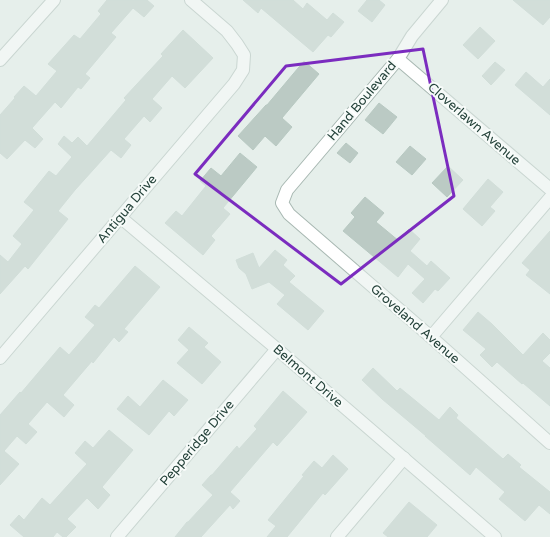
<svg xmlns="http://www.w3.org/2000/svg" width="550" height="537" font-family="'Varela Round',sans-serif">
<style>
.building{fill:#bbcac4;stroke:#b8c9c2}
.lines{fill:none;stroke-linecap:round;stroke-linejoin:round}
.street-casing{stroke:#a8b8b2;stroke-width:14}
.street{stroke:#fff;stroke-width:12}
.marked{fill:none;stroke:#7b2cbf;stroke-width:3;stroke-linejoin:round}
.labels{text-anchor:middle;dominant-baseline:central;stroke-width:4;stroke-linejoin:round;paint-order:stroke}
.street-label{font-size:13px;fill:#24423a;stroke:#f7fbf9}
</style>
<rect width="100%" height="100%" fill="#e6efeb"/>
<g class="building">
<path d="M107,0H147L154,6L144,17L133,8L111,33L116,37L85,74L90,78L81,89L78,87L61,108L55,102L32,128L43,139L35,148L25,140L7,159L0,153V115L15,98L14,97L24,86L36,96L57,71L48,64L74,35L80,39L101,14L98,11Z"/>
<path d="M243,0H293L303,9L307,3L327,20L333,13L344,22L331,37L328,35L313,52L261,8L258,13Z"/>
<path d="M367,0H379L385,5L372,22L358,11Z"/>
<path d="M513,0H550V17L543,25Z"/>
<path d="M480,27L495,41L478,59L463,45Z"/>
<path d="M183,30L213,58L185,88L172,76L152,99L162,108L150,122L144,116L124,139L131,145L121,158L111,150L75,190L58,211L68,219L28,269L25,266L0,294V255L8,262L22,244L13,236L34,210L24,202L49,171L56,176L72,157L58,144L64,136L72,143L78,137L87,146L126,100L124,98L163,56L161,54Z"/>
<path d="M304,61L319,74L282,118L292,127L276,146L265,136L253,150L238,136L266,105H267Z"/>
<path d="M495,62L505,70L491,85L482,76Z"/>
<path d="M526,72L543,87L550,79V115L515,85Z"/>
<path d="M379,103L397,117L383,134L365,120Z"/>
<path d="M346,143L358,153L350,163L337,153Z"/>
<path d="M410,146L426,159L412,175L396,162Z"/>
<path d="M240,153L257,167L223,208L230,214L211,236L215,240L203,255L165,223L176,211L182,216L206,186L200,181L211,168L221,176Z"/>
<path d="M448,166L463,180L447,197L432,183Z"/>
<path d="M488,179L503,192L490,207L495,211L482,226L463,209Z"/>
<path d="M365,197L384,213L376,222L399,241L409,229L420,239L410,251L427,266L431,261L450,278L438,291L435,289L423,303L412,293L425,279L408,264L398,277L343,231L355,217L351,213Z"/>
<path d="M550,231V294L526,275L530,270L522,263Z"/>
<path d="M275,250L287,260L283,265L295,276L289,282L324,311L308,330L277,304L285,295L269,282L252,289L246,274L239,268L236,260L253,253L259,268Z"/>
<path d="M135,266L160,287L124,329L128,332L119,342L114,337L93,363L92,361L63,395L74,405L64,417L47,402L28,424L37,432L26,444L17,436L4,451L19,464L0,485V415L20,392L21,393L60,347L69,355L95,325L85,317L95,305L99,308Z"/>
<path d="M478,312L492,324L523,355L543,333L550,340V353L542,361L550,368V406L523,383L522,384L497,362L492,367L480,355L486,349L463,330Z"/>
<path d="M189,327L208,343L204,347L221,362L202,384L177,363L189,350L178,340Z"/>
<path d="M373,368L397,391L400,388L439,420L450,407L458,415L456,418L503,459L508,454L521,465L519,467L550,492V514L539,505L525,521L499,499L505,492L476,467L470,475L425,436H426L382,399L362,380Z"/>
<path d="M163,380L188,400L174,416L169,411L149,435L117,409L128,396L140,407Z"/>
<path d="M283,391L307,412L277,446L273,442L230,492L240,501L233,509L230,505L201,537H175L187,522H188L213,495L202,485L211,475H212L237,446L239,449L257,429L254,426Z"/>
<path d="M109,430L133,450L102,487L110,495L98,509L87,498L67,519L76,527L66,537H63L57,532L53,537H24L10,525L19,515L24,520L42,498L50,505L87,464L75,453L85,441L93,448Z"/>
<path d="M333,455L348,469L325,495L323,493L287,537H267L276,526L268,520L304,476L302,475L314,461L322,468Z"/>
<path d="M409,502L437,525L427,537H388L383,533Z"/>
</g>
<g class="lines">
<g class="street-casing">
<g id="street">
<path d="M442,0L412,36L398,59L287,190L282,203L289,214L431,337L550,443"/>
<path d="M398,59L550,189"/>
<path d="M0,60L54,0"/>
<path d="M120,217L277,349L495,537"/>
<path d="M431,337L550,198"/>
<path d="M0,358L234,84L243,70L244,55L237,44L227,31L191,0"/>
<path d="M117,537L277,349"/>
<path d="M337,537L404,458"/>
</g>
</g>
<use href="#street" class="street"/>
</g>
<path d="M0 0H550V537H0ZM423,49L454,196L341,284L195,174L286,66Z" fill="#e6efeb" fill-opacity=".55" fill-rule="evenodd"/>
<path class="marked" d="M423,49L454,196L341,284L195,174L286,66Z"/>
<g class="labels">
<g class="street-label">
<text transform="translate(362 101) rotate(-50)">Hand Boulevard</text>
<text transform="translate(474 124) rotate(41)">Cloverlawn Avenue</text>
<text transform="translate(127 209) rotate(-50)">Antigua Drive</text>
<text transform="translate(415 324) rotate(41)">Groveland Avenue</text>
<text transform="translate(308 376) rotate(41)">Belmont Drive</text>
<text transform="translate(197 443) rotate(-50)">Pepperidge Drive</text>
</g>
</g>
</svg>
